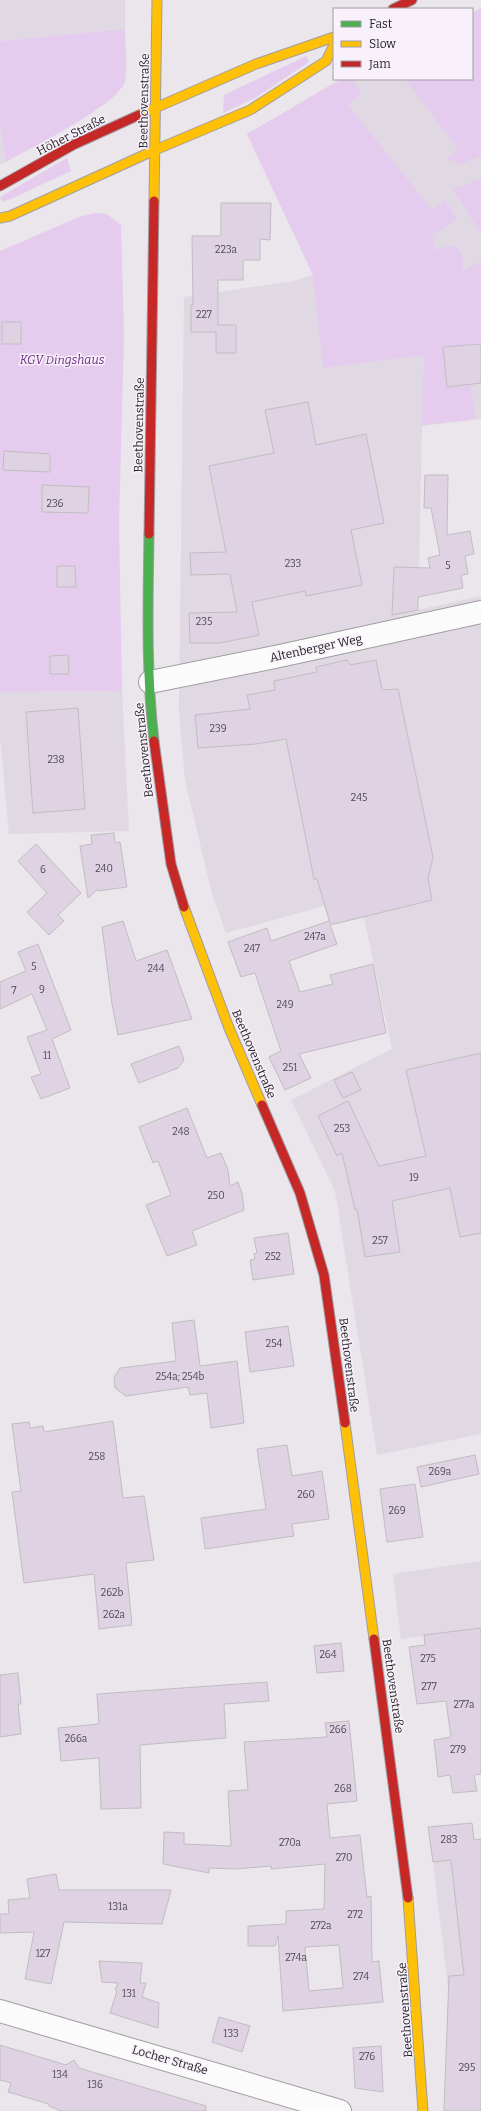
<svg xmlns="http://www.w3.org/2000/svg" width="481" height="2111" font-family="Bitter,serif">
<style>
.built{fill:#e0d8e2}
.green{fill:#e5ccef}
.building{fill:#ded2e3;stroke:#c0bdc1;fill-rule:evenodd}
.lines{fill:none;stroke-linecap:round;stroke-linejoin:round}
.street-casing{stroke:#a09da1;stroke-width:24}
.fast-casing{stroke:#a09da1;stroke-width:11}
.slow-casing{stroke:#a09da1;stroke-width:11}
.jam-casing{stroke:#a09da1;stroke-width:11}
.street{stroke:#fcfbfc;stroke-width:22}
.fast{stroke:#4caf50;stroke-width:9}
.slow{stroke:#ffc107;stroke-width:9}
.jam{stroke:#c62828;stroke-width:9}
.labels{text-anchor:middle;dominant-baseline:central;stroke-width:3;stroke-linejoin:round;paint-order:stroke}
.number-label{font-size:10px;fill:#504b52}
.street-label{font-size:12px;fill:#211e21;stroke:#f8f1fb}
.park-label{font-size:12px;font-style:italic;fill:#6d2a85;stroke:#f8f1fb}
</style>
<rect width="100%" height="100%" fill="#eae6eb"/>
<g class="built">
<path d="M0,0H125V29L0,41Z"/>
<path d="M481,8V419L422,426L418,610L481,596V1434L377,1455L335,1191L291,1100L392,1049L364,917L337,924L336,922L330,923L324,906L226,933L212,894L185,780L179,712L184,297L294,281L313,275L247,134L341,79H472V13Z"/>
<path d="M0,126L6,162L0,165Z"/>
<path d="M122,691L129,831L9,834L0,738V692Z"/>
<path d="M481,1561V1628L401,1639L393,1574Z"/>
<path d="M481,1857V2019H448V1988L433,1862Z"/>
</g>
<g class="green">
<path d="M481,8V156L461,164L446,159L458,149L405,79H472V13Z"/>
<path d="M125,29C125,42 128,69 125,81C120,104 29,149 6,162L0,126V41Z"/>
<path d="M306,56L309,62L255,98L223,113L224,95Z"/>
<path d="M341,79H353L361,94L348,105L432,210L445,200L457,219L432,235L436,251C453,238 469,252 461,272L481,261V343L444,347L471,384L475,419L422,425L424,355L323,368L313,275L247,134Z"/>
<path d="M67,158L71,171L13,198L2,202L0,197Z"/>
<path d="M481,179V230L479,231L453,189Z"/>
<path d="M95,213L107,214L121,225L124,334L119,523L122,691L0,692V251L79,217Z"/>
</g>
<g class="building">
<path d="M221,203H271L270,240L260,239V260H243V280H218V325H236V353H216V332H191V305H193L192,236H221Z"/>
<rect x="2" y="322" width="19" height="22"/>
<path d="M481,344V383L447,387L443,347Z"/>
<path d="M308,402L316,445L366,434L384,523L351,530L362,585L306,596L305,591L252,602L259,635L220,643H190L189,613L237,612L230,574L191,575L190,553L226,552L209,466L274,453L265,410Z"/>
<path d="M4,451L50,454V472L3,470Z"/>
<path d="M425,475H448L447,535L470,531L474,554L465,556L468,574L461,575L463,588L418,597V610L392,615L394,567L430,568L428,558L440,555L431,508H424Z"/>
<path d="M42,485L89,487L88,513L42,512Z"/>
<path d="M57,566H75L76,587H57Z"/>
<path d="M68,655L69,674H50V656Z"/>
<path d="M347,660L350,665L376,660L382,690L398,689L433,857L428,878L432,900L330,925L337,944L289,961L300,992L333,984L330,975L373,964L386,1033L299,1054L311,1078L285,1090L269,1057L281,1051L255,973L241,977L228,942L267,928L271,941L329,921L330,923L317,879H314L286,739L256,744L198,748L195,715L250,709L247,695L275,690L274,681L317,672L316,667Z"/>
<path d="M78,708L85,809L33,813L26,712Z"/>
<path d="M114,833L115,843L120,842L127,887L98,891V889L88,898L80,846L92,844L91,835Z"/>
<path d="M36,844L81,893L58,915L64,921L49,935L27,912L47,893L18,861Z"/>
<path d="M123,921L136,961L167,950L192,1019L118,1035L112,1004L102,927Z"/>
<path d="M38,944L71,1030L52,1039L70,1088L41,1099L31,1077L41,1074L27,1037L47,1030L32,994L0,1009V982L26,971L18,952Z"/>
<path d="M179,1046L184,1060L178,1068L139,1083L131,1064Z"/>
<path d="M481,1053V1233L460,1237L450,1188L392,1201L400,1252L365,1257L357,1209L355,1210L342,1153L337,1156L318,1116L348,1101L379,1166L426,1156L406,1070Z"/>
<path d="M352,1072L361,1090L343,1098L334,1080Z"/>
<path d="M187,1108L207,1158L221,1153L228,1170L230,1186L238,1182L242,1193L244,1210L192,1231L197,1245L167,1256L146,1205L171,1195L158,1161L153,1163L139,1127Z"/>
<path d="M288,1233L294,1274L253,1280L250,1260L255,1259L254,1254L257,1253L254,1238Z"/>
<path d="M194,1320L200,1366L237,1361L244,1423L211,1428L207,1393L190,1395L188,1387L126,1396L115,1388L114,1377L120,1368L176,1361L172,1323Z"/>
<path d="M288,1326L294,1366L250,1372L245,1332Z"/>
<path d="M113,1421L123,1498L144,1496L154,1560L126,1563L132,1625L99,1629L94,1574L24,1583L12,1492L21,1491L12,1424L29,1422L30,1428L43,1426L44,1432Z"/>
<path d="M287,1445L292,1476L322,1471L329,1519L292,1524L294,1536L205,1549L201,1518L266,1509L257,1449Z"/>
<path d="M475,1455L479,1474L421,1487L417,1467Z"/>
<path d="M415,1484L423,1537L387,1542L380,1489Z"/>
<path d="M481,1628V1774L474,1775L477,1791L453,1793L450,1775L438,1777L436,1758L434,1740L451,1737L446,1701L417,1704L409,1647L425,1645L424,1635Z"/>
<path d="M341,1643L344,1671L317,1673L314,1646Z"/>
<path d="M18,1673L21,1704H18L21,1734L0,1737V1675Z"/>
<path d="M267,1682L269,1701L224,1704L226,1738L140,1745L141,1808L101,1809L99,1758L61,1761L58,1728L99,1724L97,1694Z"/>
<path d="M349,1721L357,1801L327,1804L330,1838L360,1835L367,1897L371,1896L372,1962L379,1961L383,2002L283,2011L278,1936L275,1946H248V1926L286,1924V1911L324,1909L325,1864L271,1869V1866L235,1869L209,1868V1873L163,1864L164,1832L184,1833V1844L231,1846L228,1791L248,1790L244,1742L327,1737L325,1723ZM339,1945L343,1988L309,1991L305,1947Z"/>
<path d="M472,1823L474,1840L481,1839V2111H444L449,1976L464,1975L451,1860L433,1862L428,1827Z"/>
<path d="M56,1874L59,1890H171L162,1924L64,1922L51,1984L25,1979L34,1932L0,1933V1914H9L8,1900L30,1898L27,1879Z"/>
<path d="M99,1961L142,1963L140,1983H146L142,1997L159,2003L158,2028L110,2013L117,1991L115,1990L118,1983L102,1982Z"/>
<path d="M219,2017L250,2026L242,2052L212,2042Z"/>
<path d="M0,2045L66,2065L74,2060L79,2068L206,2106V2111H61L49,2106V2104L8,2092L11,2083L0,2080Z"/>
<path d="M381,2046L383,2092L355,2088L353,2048Z"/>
</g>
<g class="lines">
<g class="street-casing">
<g id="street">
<path d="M150,682L275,657L481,612"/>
<path d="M0,2011L340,2111"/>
</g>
</g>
<g class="fast-casing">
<path id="fast" d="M149,534C148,603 146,673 154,741"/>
</g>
<g class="slow-casing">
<g id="slow">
<path d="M139,115L256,64L334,37"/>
<path d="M154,201L157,0"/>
<path d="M0,218L10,216L155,150L250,110L326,61L334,45"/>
<path d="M184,907L229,1028L262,1105"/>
<path d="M345,1423L374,1639"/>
<path d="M408,1898L423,2111"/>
</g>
</g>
<g class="jam-casing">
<g id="jam">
<path d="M393,9L412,0"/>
<path d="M0,186L73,145L139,115"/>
<path d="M149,534L154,201"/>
<path d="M154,741L171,864L184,907"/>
<path d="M262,1105L300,1193L324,1275L345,1423"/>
<path d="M374,1639L408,1898"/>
</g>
</g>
<use href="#street" class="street"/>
<use href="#fast" class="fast"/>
<use href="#slow" class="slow"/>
<use href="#jam" class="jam"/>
</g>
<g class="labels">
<g class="number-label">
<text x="226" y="250">223a</text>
<text x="204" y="315">227</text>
<text x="55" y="504">236</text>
<text x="293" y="564">233</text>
<text x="448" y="566">5</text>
<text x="204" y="622">235</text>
<text x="218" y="729">239</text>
<text x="56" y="760">238</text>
<text x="359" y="798">245</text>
<text x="104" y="869">240</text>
<text x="43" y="870">6</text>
<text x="315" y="937">247a</text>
<text x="252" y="949">247</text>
<text x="34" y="967">5</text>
<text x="156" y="969">244</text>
<text x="42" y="990">9</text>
<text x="14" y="991">7</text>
<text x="285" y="1005">249</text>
<text x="47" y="1056">11</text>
<text x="290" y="1068">251</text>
<text x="342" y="1129">253</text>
<text x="181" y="1132">248</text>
<text x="414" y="1178">19</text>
<text x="216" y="1196">250</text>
<text x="380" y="1241">257</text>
<text x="273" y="1257">252</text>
<text x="274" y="1344">254</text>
<text x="180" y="1377">254a; 254b</text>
<text x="97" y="1457">258</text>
<text x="440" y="1472">269a</text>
<text x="306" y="1495">260</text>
<text x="397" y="1511">269</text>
<text x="112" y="1593">262b</text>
<text x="114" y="1615">262a</text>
<text x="328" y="1655">264</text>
<text x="428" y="1659">275</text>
<text x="429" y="1687">277</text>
<text x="464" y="1705">277a</text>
<text x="338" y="1730">266</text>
<text x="76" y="1739">266a</text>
<text x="458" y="1750">279</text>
<text x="343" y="1789">268</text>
<text x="449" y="1840">283</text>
<text x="290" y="1843">270a</text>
<text x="344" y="1858">270</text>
<text x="118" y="1907">131a</text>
<text x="355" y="1915">272</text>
<text x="321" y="1926">272a</text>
<text x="43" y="1954">127</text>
<text x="296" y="1958">274a</text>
<text x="361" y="1977">274</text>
<text x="129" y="1994">131</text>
<text x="231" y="2034">133</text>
<text x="367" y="2057">276</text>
<text x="467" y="2068">295</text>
<text x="60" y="2075">134</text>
<text x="95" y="2085">136</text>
</g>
<g class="street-label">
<text transform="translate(144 101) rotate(-89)">Beethovenstraße</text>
<text transform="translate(71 135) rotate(-27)">Höher Straße</text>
<text transform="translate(139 425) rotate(-89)">Beethovenstraße</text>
<text transform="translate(316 648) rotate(-12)">Altenberger Weg</text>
<text transform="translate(144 750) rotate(-96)">Beethovenstraße</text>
<text transform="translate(254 1054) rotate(67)">Beethovenstraße</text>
<text transform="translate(349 1365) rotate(83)">Beethovenstraße</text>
<text transform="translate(393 1686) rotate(82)">Beethovenstraße</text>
<text transform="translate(405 2010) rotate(-94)">Beethovenstraße</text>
<text transform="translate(170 2060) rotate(16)">Locher Straße</text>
</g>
<g class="park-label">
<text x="62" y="360">KGV Dingshaus</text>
</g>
</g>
<rect x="333" y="8" width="140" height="72" fill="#f8f1fb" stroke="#a29da4"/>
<rect x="341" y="21" width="20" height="6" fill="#4caf50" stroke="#a29da4"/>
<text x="369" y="28" font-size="12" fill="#211e21">Fast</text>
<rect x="341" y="41" width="20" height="6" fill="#ffc107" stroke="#a29da4"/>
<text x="369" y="48" font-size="12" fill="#211e21">Slow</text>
<rect x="341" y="61" width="20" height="6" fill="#c62828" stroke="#a29da4"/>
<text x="369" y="68" font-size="12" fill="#211e21">Jam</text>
</svg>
